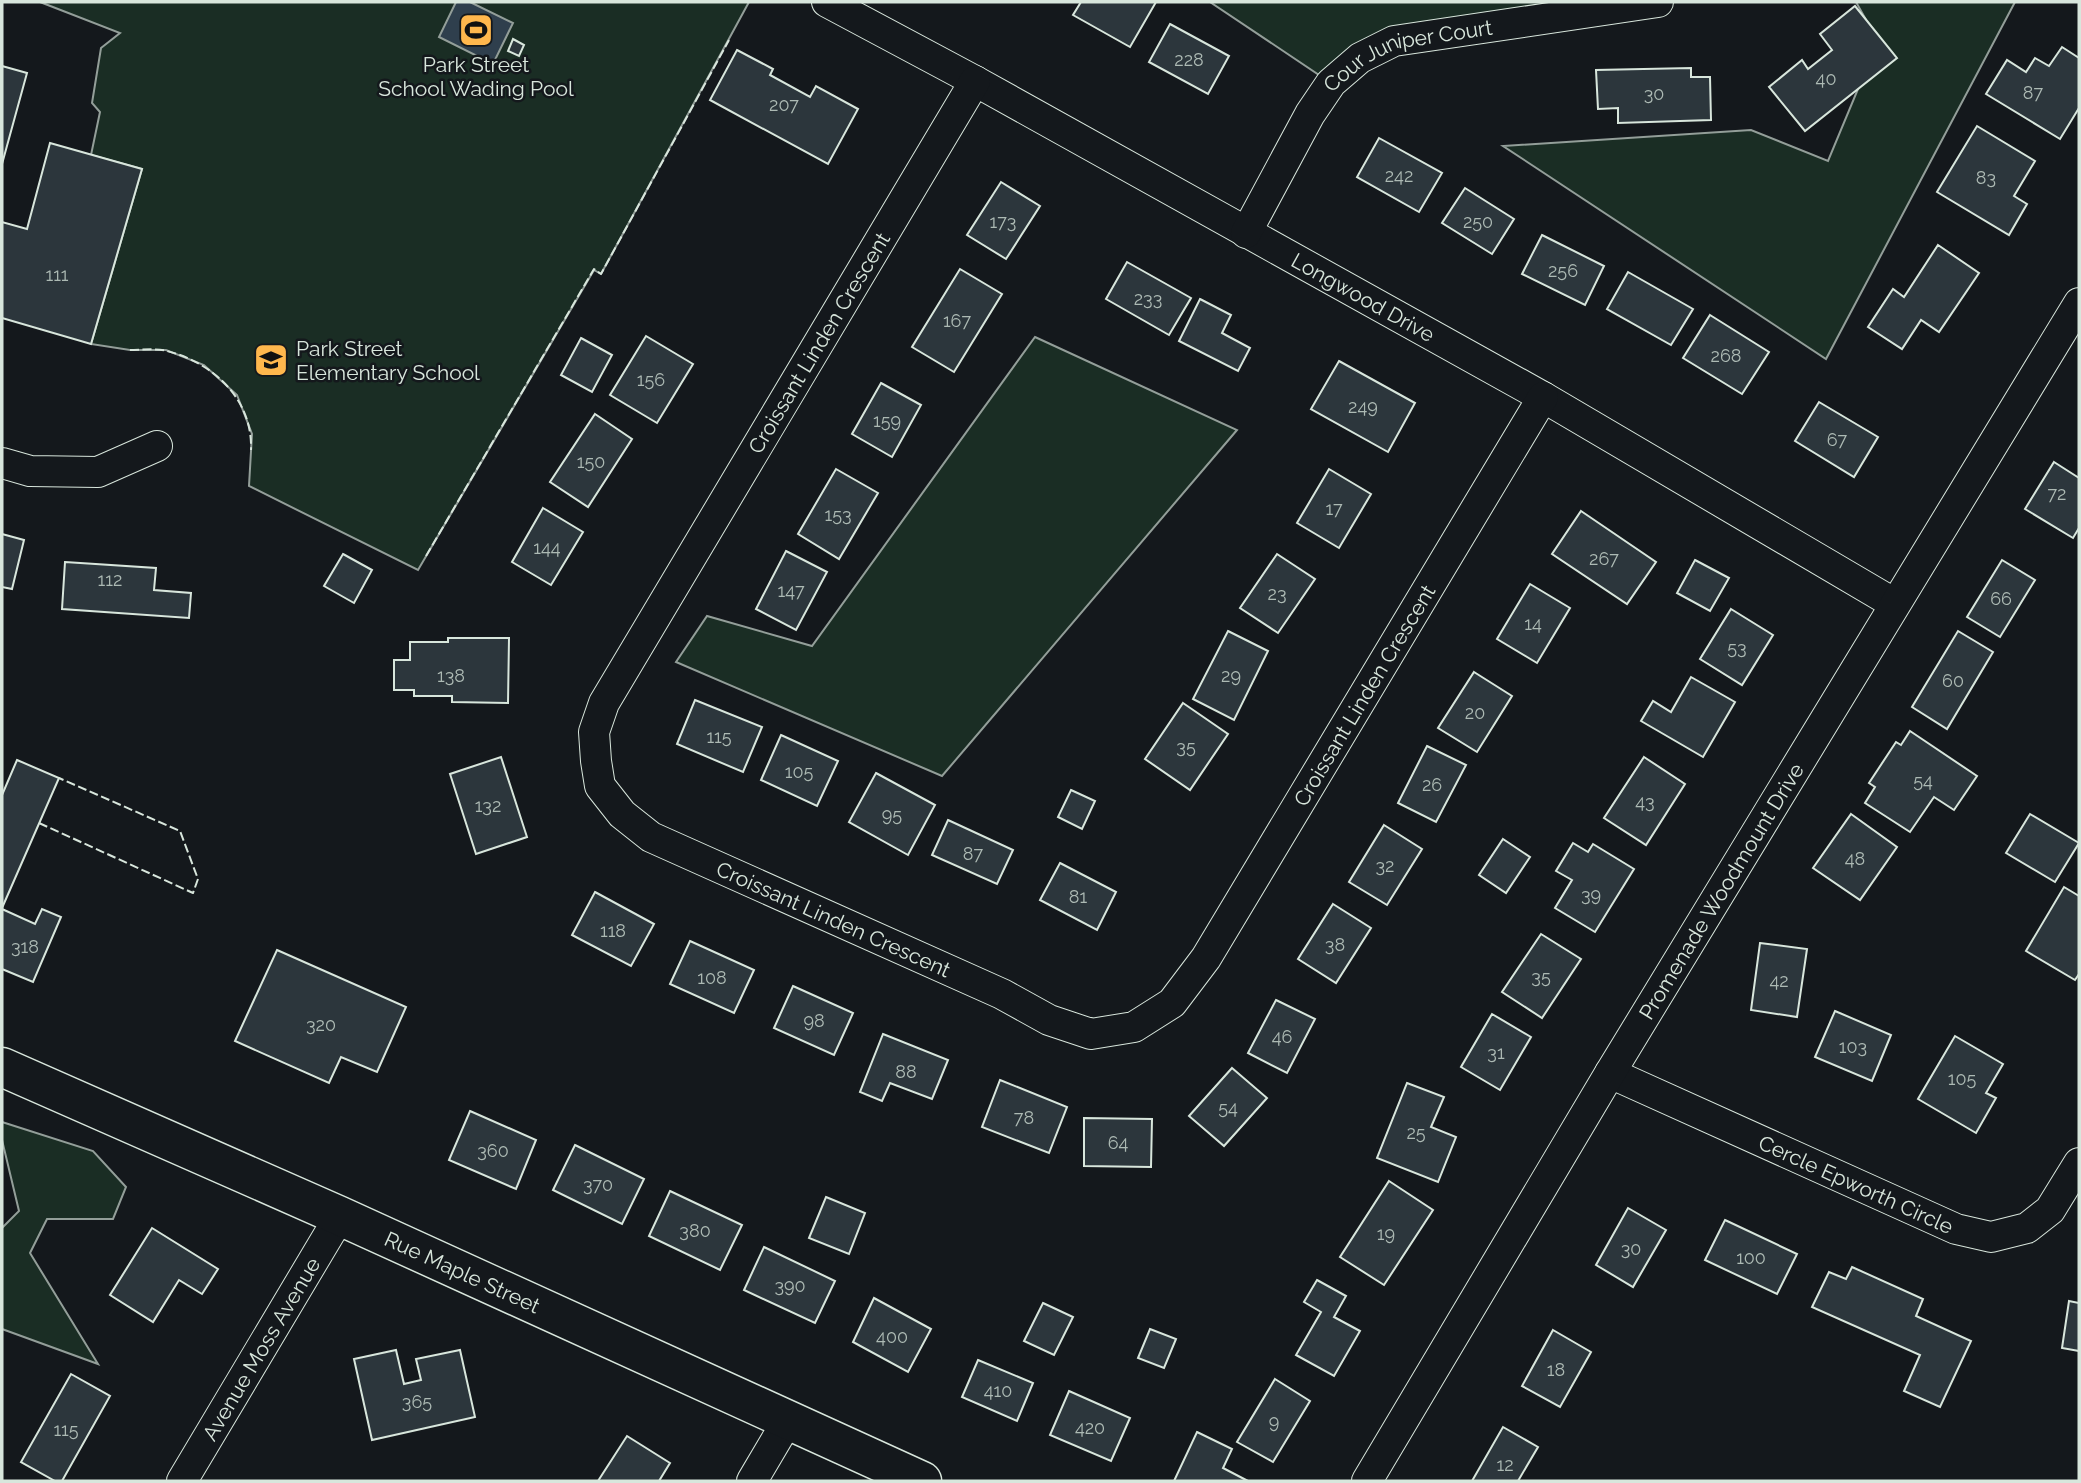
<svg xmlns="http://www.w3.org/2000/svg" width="2081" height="1483" font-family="Raleway,sans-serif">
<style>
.green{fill:#1a2d24;stroke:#939e99;stroke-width:2}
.water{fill:#2f3f4d;stroke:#939e99;stroke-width:2}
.building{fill:#2c363c;stroke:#d8e6dc;stroke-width:2}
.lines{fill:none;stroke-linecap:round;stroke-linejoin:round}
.minor-casing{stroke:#d8e6dc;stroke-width:32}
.tertiary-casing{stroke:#d8e6dc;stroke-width:41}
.minor{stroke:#14181c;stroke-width:30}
.tertiary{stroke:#14181c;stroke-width:38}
.fence{stroke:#d8e6dc;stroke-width:2;stroke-dasharray:9 3.5;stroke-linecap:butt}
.labels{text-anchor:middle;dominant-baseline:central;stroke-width:5;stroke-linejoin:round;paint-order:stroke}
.number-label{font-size:18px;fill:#adbab4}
.street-label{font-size:21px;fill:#d8e6dc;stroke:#14181c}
.poi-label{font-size:21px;fill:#d8e6dc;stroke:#14181c}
</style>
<rect width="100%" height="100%" fill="#14181c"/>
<g class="green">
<path d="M40,2H749L601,274L594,270L418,570L249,486L252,434L237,395L204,365L166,350H130L91,344L142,169L91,155L100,112L92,103L101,48L120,33Z"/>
<path d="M1210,2H1658L1394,41L1331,83Z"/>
<path d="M1856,2H2015L1826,359L1503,146L1751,130L1828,161L1878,41Z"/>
<path d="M1035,337L1237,430L942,776L676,662L707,616L812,646Z"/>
<path d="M2,1122L93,1151L126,1187L113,1219H47L30,1253L98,1364L2,1329V1228L19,1211L2,1140Z"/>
</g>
<path class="water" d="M456,2H470L513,23L493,64L439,37Z"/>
<g class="building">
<path d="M1081,2H1156L1130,47L1073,15Z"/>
<path d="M1855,6L1897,58L1805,131L1769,87L1802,60L1808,69L1832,50L1820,34Z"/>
<path d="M1170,24L1229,56L1208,94L1149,62Z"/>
<path d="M513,39L524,45L519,56L508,51Z"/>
<path d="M2062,47L2079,58V108L2060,139L1986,94L2007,60L2026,72L2035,58L2049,66Z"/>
<path d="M737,50L773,69L770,75L810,97L816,86L858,109L828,164L710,100Z"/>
<path d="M2,66L27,73L2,164Z"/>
<path d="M1691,68V77H1710L1711,120L1618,123V108L1598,109L1596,70Z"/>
<path d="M1977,126L2035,161L2014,196L2027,204L2009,235L1937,192Z"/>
<path d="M1379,138L1442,173L1419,212L1357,177Z"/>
<path d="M50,143L142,169L91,344L2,318V222L27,229Z"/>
<path d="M1001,182L1040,206L1006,259L967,235Z"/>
<path d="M1465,188L1514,219L1492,254L1442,223Z"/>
<path d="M1542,235L1604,266L1585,305L1522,274Z"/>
<path d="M1938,245L1979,273L1939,332L1921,320L1902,349L1868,327L1893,289L1904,297Z"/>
<path d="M1127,262L1191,298L1169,335L1106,299Z"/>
<path d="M960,269L1002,294L954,372L912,347Z"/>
<path d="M1628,272L1693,309L1671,345L1607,309Z"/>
<path d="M1200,299L1231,315L1222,333L1250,348L1238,371L1179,341Z"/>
<path d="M1710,315L1769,352L1742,394L1683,358Z"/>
<path d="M646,336L693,364L657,423L610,395Z"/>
<path d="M581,338L612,355L592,392L561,375Z"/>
<path d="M1339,361L1415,403L1388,452L1311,409Z"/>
<path d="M881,383L921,405L892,457L852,434Z"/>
<path d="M1819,402L1878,437L1854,477L1795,441Z"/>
<path d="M595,414L632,439L588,507L550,482Z"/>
<path d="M2054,462L2079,478V528L2073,538L2025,509Z"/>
<path d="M836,469L878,493L839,559L798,534Z"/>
<path d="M1329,469L1371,494L1339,548L1297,523Z"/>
<path d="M543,508L583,532L551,585L512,562Z"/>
<path d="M1581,511L1656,562L1627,604L1552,554Z"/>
<path d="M2,534L24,540L12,589L2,587Z"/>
<path d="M786,551L827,572L796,630L756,609Z"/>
<path d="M343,554L372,570L354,603L324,586Z"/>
<path d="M1277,554L1315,579L1278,633L1240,608Z"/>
<path d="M1695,560L1729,578L1710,611L1677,593Z"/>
<path d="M2002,560L2035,580L2000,637L1967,617Z"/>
<path d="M65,562L156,568L154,590L191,593L189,618L62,609Z"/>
<path d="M1530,584L1570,608L1537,663L1497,639Z"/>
<path d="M1731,609L1773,635L1742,685L1700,659Z"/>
<path d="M1228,631L1268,651L1234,720L1193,699Z"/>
<path d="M1958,631L1993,652L1947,729L1912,707Z"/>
<path d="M448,638H509L508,703L452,702V696H414V690H394V660H410V642H448Z"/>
<path d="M1474,672L1512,696L1477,752L1438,728Z"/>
<path d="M1691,677L1735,702L1703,757L1641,721L1653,701L1671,712Z"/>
<path d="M695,700L762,727L743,772L677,744Z"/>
<path d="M1183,703L1228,734L1190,790L1145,759Z"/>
<path d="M1910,731L1977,776L1954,810L1934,797L1910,832L1865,803L1875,787L1869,783L1896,742L1901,745Z"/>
<path d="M781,735L838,761L817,806L761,780Z"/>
<path d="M1427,746L1466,765L1436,822L1398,803Z"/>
<path d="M501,757L527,837L476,854L450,774Z"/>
<path d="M1644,757L1685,784L1646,845L1604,818Z"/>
<path d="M17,760L59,778L2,908V795Z"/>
<path d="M876,773L935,805L908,855L849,822Z"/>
<path d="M1071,790L1095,801L1082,829L1058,817Z"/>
<path d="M1851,814L1897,847L1860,900L1813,868Z"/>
<path d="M2030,814L2079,843L2055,882L2006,853Z"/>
<path d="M948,820L1013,850L997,884L932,855Z"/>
<path d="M1384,825L1422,849L1387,905L1349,882Z"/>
<path d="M1503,839L1530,857L1506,893L1479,875Z"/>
<path d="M1573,843L1588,852L1593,844L1634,869L1595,932L1555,908L1572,880L1556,871Z"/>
<path d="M1060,863L1116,892L1097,930L1040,900Z"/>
<path d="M2064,887L2079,896V974L2075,980L2026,951Z"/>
<path d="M595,892L654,924L631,966L572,935Z"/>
<path d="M1333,904L1371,928L1336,983L1298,959Z"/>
<path d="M2,909L35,924L42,909L61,917L33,982L2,969Z"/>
<path d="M1541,934L1581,959L1542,1018L1502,992Z"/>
<path d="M690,941L754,970L734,1013L670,984Z"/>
<path d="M1760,943L1807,949L1797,1017L1751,1010Z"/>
<path d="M277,950L406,1007L377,1072L341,1057L329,1083L235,1041Z"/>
<path d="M793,986L853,1013L834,1055L774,1028Z"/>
<path d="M1276,1000L1315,1019L1287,1073L1248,1053Z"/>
<path d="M1835,1011L1891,1035L1872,1081L1815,1057Z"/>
<path d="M1492,1014L1531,1037L1500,1090L1461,1067Z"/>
<path d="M883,1034L948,1060L932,1099L890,1083L882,1101L860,1092Z"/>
<path d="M1955,1036L2003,1064L1986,1093L1996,1098L1976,1133L1918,1099Z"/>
<path d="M1232,1068L1267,1098L1224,1146L1189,1116Z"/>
<path d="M1000,1080L1067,1107L1049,1153L982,1127Z"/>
<path d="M1407,1083L1444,1097L1431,1127L1456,1137L1438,1182L1377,1158Z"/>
<path d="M470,1111L536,1140L516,1189L449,1160Z"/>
<path d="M1084,1118L1152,1119L1151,1167L1084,1166Z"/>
<path d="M575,1145L644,1179L622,1224L553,1190Z"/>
<path d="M1389,1181L1433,1210L1384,1285L1340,1257Z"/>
<path d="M670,1191L742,1225L720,1270L649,1236Z"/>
<path d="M826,1197L865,1213L849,1254L809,1238Z"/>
<path d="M1628,1208L1666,1230L1633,1287L1596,1265Z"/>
<path d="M1725,1220L1797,1254L1777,1294L1705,1260Z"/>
<path d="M152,1228L218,1269L202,1294L179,1280L153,1322L110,1295Z"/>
<path d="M764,1247L835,1281L815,1323L744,1290Z"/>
<path d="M1852,1267L1923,1299L1916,1316L1971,1341L1940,1407L1904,1391L1920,1355L1812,1307L1829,1272L1846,1279Z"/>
<path d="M1317,1280L1346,1296L1334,1317L1360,1331L1334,1376L1296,1355L1321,1312L1304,1302Z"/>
<path d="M874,1298L931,1329L908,1372L853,1342Z"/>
<path d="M2069,1301L2079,1303V1351L2062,1348Z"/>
<path d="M1043,1303L1073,1317L1054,1355L1024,1341Z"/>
<path d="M1150,1329L1176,1339L1164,1368L1138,1358Z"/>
<path d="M1553,1330L1591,1352L1560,1407L1522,1386Z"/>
<path d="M396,1350L404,1384L421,1380L416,1359L460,1350L475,1417L372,1440L354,1359Z"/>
<path d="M978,1360L1033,1383L1017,1421L962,1397Z"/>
<path d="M71,1374L110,1396L62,1481H55L21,1462Z"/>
<path d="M1275,1379L1310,1401L1273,1462L1237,1442Z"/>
<path d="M1069,1391L1130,1418L1111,1461L1050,1435Z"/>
<path d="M1503,1427L1538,1447L1518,1481H1472Z"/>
<path d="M1197,1432L1232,1449L1223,1468L1248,1481H1174Z"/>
<path d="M627,1436L670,1463L659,1481H598Z"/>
</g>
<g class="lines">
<g class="minor-casing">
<g id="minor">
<path id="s1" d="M827,2L975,81L1543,397L1895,604"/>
<path id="s2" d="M975,81L604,703L594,732L596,761L600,786L622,814L651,837L1002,994L1049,1020L1091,1034L1134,1027L1172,1003L1206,958L1543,397"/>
<path id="s3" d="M1246,233L1310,114L1331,83L1360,58L1394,41L1658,2"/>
<path d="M2,463L30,471L98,472L157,446"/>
<path id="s4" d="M1610,1073L1956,1229L1991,1237L2027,1228L2050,1210L2079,1163"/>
<path id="s5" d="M182,1481L340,1216"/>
<path d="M752,1481L788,1420"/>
<path id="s6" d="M1367,1481L1610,1073L2079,303"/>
</g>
</g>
<g class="tertiary-casing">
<g id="tertiary">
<path id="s7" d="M2,1067L340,1216L922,1481"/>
</g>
</g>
<use href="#minor" class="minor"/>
<use href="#tertiary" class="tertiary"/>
<g class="fence">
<path d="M130,350C141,350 156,348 167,351C214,363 253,400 251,450"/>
<path d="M426,556L594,269L601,274L729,40"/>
<path d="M39,823L193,893L198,879L180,831L59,778"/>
</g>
</g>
<defs>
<g id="stadium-square" transform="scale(1.75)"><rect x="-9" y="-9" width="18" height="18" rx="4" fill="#ffb74d" stroke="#14181c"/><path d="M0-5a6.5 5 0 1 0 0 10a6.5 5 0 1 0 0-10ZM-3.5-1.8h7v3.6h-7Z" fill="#111"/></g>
<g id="school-square" transform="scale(1.75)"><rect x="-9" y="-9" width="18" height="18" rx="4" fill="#ffb74d" stroke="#14181c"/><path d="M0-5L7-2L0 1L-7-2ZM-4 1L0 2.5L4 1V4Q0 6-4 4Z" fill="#111"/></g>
</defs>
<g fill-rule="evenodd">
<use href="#stadium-square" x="476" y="30"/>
<use href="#school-square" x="271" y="360"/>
</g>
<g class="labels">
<g class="number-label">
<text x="1189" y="59">228</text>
<text x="1826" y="78">40</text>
<text x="2033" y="92">87</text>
<text x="1654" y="93">30</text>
<text x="784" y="104">207</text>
<text x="1399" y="175">242</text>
<text x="1986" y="177">83</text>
<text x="1003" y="221">173</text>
<text x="1478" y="221">250</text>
<text x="1563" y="270">256</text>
<text x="57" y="274">111</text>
<text x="1148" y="298">233</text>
<text x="957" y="320">167</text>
<text x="1726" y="355">268</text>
<text x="651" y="379">156</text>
<text x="1363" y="406">249</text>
<text x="887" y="420">159</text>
<text x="1837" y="439">67</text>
<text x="591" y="461">150</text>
<text x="2057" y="493">72</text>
<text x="1334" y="508">17</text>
<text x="838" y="514">153</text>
<text x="547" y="547">144</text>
<text x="1604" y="558">267</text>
<text x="110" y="579">112</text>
<text x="791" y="590">147</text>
<text x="1277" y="593">23</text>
<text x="2001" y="598">66</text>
<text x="1533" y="623">14</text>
<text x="1737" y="647">53</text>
<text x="451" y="675">138</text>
<text x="1231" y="675">29</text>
<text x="1953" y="680">60</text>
<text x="1475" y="712">20</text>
<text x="719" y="736">115</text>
<text x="1186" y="746">35</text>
<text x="799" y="771">105</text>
<text x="1923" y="780">54</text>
<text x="1432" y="784">26</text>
<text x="1645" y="801">43</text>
<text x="488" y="805">132</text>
<text x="892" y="814">95</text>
<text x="973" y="853">87</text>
<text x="1855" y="858">48</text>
<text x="1385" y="865">32</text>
<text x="1591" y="894">39</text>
<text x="1078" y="896">81</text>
<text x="613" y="930">118</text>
<text x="1335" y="944">38</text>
<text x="25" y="946">318</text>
<text x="1541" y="976">35</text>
<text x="712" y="977">108</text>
<text x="1779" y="980">42</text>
<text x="814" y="1020">98</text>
<text x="321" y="1024">320</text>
<text x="1282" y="1036">46</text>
<text x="1853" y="1046">103</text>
<text x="1496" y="1052">31</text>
<text x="906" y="1071">88</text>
<text x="1962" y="1078">105</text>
<text x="1228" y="1107">54</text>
<text x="1024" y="1117">78</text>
<text x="1416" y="1132">25</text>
<text x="1118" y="1142">64</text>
<text x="493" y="1150">360</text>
<text x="598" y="1184">370</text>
<text x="695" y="1230">380</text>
<text x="1386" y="1233">19</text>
<text x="1631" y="1248">30</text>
<text x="1751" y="1257">100</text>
<text x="790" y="1285">390</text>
<text x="892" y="1336">400</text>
<text x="1556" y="1369">18</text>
<text x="998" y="1390">410</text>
<text x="417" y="1401">365</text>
<text x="1274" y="1421">9</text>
<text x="1090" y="1427">420</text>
<text x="66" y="1429">115</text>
<text x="1505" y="1464">12</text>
</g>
<g class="street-label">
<text stroke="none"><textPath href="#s3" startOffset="257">Cour Juniper Court</textPath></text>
<text stroke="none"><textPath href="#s1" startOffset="612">Longwood Drive</textPath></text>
<text transform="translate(819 343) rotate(-59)">Croissant Linden Crescent</text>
<text stroke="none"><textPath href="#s2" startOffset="1816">Croissant Linden Crescent</textPath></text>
<text stroke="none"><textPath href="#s6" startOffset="688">Promenade Woodmount Drive</textPath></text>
<text stroke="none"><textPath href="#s2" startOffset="1082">Croissant Linden Crescent</textPath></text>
<text stroke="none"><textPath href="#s4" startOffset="270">Cercle Epworth Circle</textPath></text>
<text stroke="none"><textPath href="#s7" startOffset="504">Rue Maple Street</textPath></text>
<text stroke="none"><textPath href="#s5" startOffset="154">Avenue Moss Avenue</textPath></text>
</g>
<g class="poi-label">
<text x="476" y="64">Park Street<tspan x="476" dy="24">School Wading Pool</tspan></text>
<text x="296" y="348" text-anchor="start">Park Street<tspan x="296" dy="24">Elementary School</tspan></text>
</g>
</g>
<rect width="2081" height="1483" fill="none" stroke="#d8e6dc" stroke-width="7"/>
</svg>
